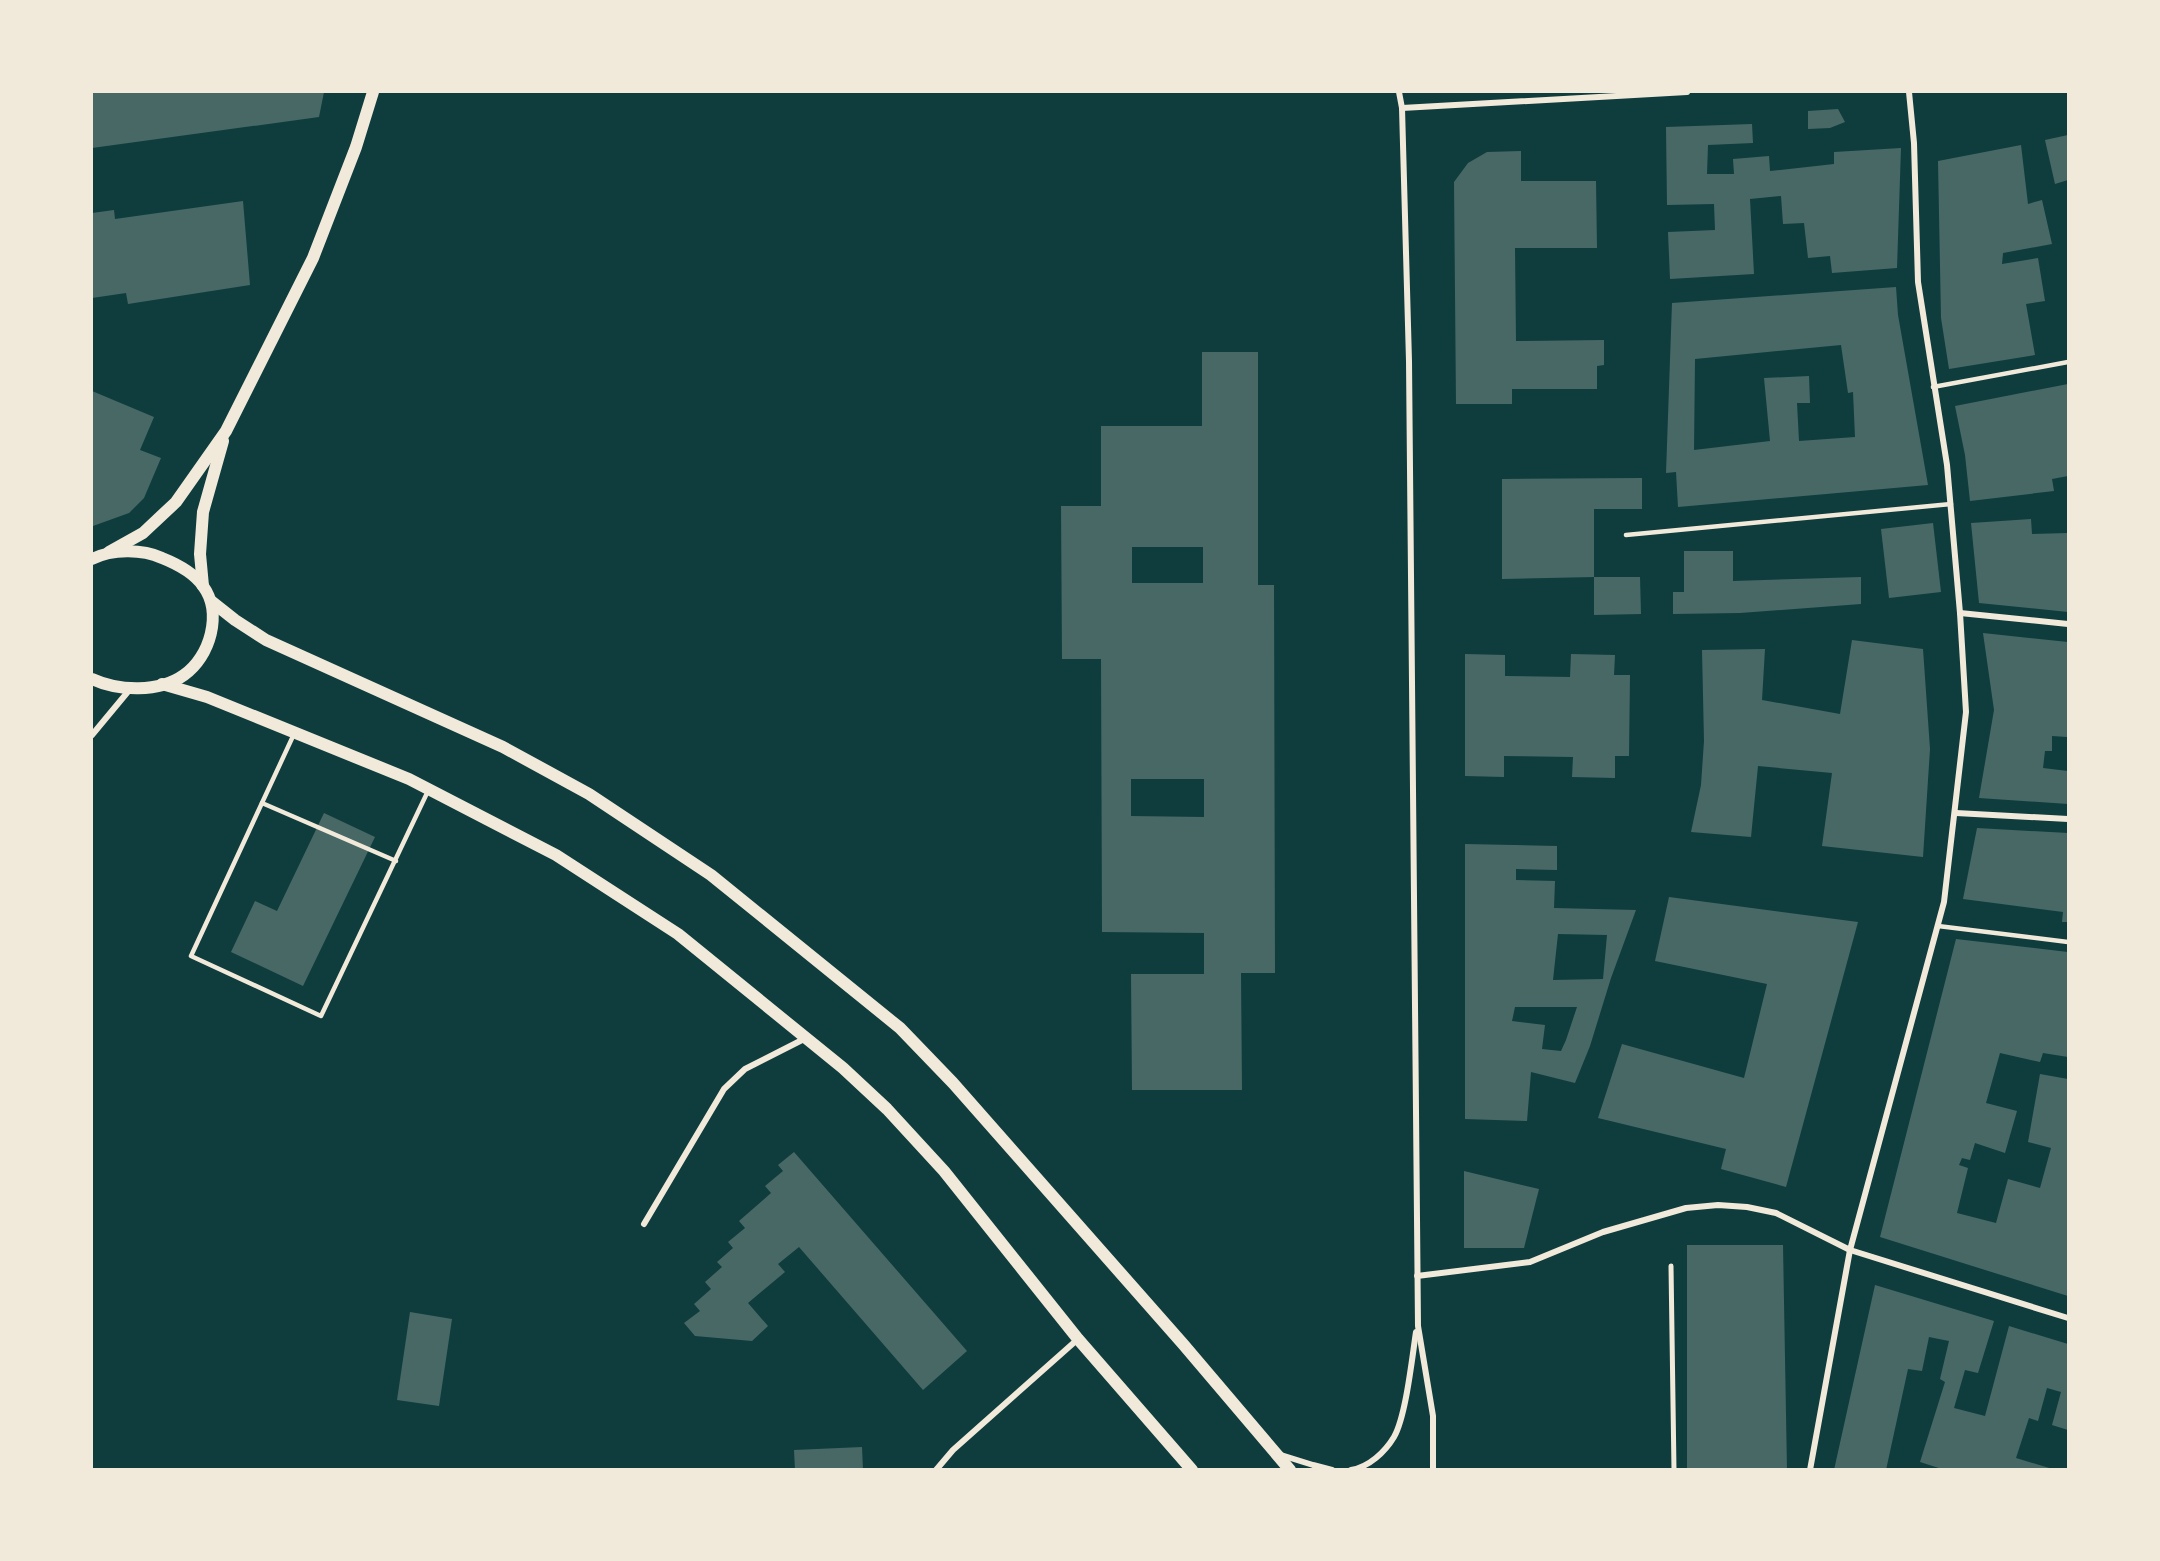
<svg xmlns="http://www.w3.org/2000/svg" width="2160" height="1561" font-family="Mulish,sans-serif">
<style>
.building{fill:#486865;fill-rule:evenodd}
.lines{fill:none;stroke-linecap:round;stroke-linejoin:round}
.service{stroke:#f1e9da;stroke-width:4.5}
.pedestrian{stroke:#f1e9da;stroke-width:5}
.minor{stroke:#f1e9da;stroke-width:6}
.secondary{stroke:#f1e9da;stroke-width:12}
</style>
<rect width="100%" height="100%" fill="#0f3d3e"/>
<g class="building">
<path d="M92,92H324L319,117L92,148Z"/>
<path d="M1838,109L1845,122L1830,128L1808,129V111Z"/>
<path d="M1752,124L1753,143L1708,145L1707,174H1734L1733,159L1769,156L1770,171L1834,164V152L1901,148L1897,268L1832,273L1830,256L1808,258L1804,223L1783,224L1781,196L1750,199L1754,274L1670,279L1668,232L1715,230L1714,204L1667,205L1666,127Z"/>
<path d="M2068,135V180L2055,184L2045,140Z"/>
<path d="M2021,145L2028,204L2042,200L2052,244L2003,253L2002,264L2038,258L2045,301L2026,304L2035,355L1949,369L1941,318L1938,161Z"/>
<path d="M1521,151V181H1596L1597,248H1515L1516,341L1604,340V365L1597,366V389H1512V404H1456L1454,182L1468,163L1487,152Z"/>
<path d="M243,201L250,285L128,304L126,293L92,298V213L114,210L115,219Z"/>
<path d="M1896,287L1898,315L1928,485L1678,507L1676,472L1666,473L1672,303ZM1841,345L1848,393L1853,392L1855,437L1799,441L1797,403H1810L1809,376L1764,378L1770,441L1694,450L1695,359Z"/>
<path d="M1202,352H1258V585H1274L1275,973H1241L1242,1090H1132L1131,974H1204V933L1102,932L1101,659H1062L1061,506H1101V426H1202ZM1132,547H1203V583H1132ZM1131,779H1204V817L1131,816Z"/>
<path d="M2068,384V476L2052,479L2054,491L1970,501L1965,455L1955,406Z"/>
<path d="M92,391L154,417L140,450L161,458L144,498L129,513L93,526H92Z"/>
<path d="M1642,478V509H1594V577L1502,579V479Z"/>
<path d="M2031,519L2032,534L2068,533V612L1979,603L1971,523Z"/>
<path d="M1933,523L1941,592L1889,598L1881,529Z"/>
<path d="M1684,551H1733V581L1861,577V604L1740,613L1673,614V592H1684Z"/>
<path d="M1594,577H1640L1641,614L1594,615Z"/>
<path d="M1983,633L2068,642L2067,737L2052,736V751H2045L2043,768L2068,771V804L1979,798L1994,710Z"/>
<path d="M1852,640L1923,649L1930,749L1923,857L1822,846L1832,773L1758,766L1751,837L1691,832L1701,785L1704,741L1702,650L1765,649L1762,700L1840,714Z"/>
<path d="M1465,654L1505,655V676L1570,677L1571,654L1615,655L1614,675H1630L1629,756H1615V778L1572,777L1573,757L1504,756V777L1465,776Z"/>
<path d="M324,813L375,837L303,986L231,952L255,901L277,911Z"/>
<path d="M1977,828L2068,833V922H2062L2063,912L1963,899Z"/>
<path d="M1465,844L1557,846V870L1516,869V880L1555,881L1554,908L1636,910L1611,978L1590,1046L1575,1083L1531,1072L1527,1121L1465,1119ZM1558,934L1607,935L1603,979L1553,980ZM1515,1007H1577L1566,1040L1561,1051L1542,1049L1545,1025L1512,1021Z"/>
<path d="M1669,897L1858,922L1786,1187L1721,1169L1726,1149L1598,1118L1622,1044L1744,1078L1767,984L1655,961Z"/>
<path d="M1956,939L2068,952V1057L2043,1053L2040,1062L2000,1053L1986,1103L2017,1111L2005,1153L1975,1143L1970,1160L1962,1158L1959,1165L1968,1168L1957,1213L1996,1223L2008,1179L2040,1188L2051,1148L2028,1142L2040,1074L2068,1079V1296L1880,1237Z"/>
<path d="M794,1152L967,1351L923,1390L799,1247L778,1264L785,1272L748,1303L768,1326L752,1341L695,1336L684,1323L700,1311L694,1304L711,1289L705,1282L722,1267L717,1262L733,1248L728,1242L745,1228L739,1221L771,1193L765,1186L783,1171L778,1165Z"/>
<path d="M1464,1171L1539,1189L1524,1248H1464Z"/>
<path d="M1687,1245H1783L1787,1470H1687Z"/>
<path d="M1875,1285L1994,1321L1978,1373L1965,1370L1954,1408L1985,1416L2009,1326L2068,1344V1430L2052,1425L2061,1392L2047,1388L2038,1421L2029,1418L2016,1458L2056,1470H1945L1920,1462L1945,1382L1940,1379L1949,1341L1929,1337L1922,1371L1908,1369L1886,1470H1834Z"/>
<path d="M410,1312L452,1319L439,1406L397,1400Z"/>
<path d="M862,1447L863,1470H795L794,1450Z"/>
</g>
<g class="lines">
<g class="service">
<path d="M1933,387L2068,362"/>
<path d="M1626,535L1951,504"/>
<path d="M294,734L191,956L321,1016L428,791"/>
<path d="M262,803L396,861"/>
<path d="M1938,926L2068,942"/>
</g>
<path class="pedestrian" d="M1671,1266L1674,1470"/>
<g class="minor">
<path d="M1399,92L1402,108L1409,361L1418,1326L1433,1416V1470"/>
<path d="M1402,108L1687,92"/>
<path d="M1960,613L2068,624"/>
<path d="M92,735L131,688"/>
<path d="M1956,813L2068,819"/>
<path d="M644,1224L724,1089L745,1069L806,1038"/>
<path d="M1417,1276L1530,1262L1603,1232L1686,1208L1718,1205L1747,1207L1776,1213L1850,1250L2068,1318"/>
<path d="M1281,1455L1313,1465L1332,1470"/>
<path d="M936,1470L953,1450L1078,1339"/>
<path d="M1351,1470C1369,1467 1385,1452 1394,1437C1406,1416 1412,1358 1416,1332"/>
<path d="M1810,1470L1850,1250L1944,902L1966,712L1960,613L1947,465L1918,282L1914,143L1909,92"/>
</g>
<g class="secondary">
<path d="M109,552L143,533L176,502L226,431L313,258L356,147L373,92"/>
<path d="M92,559C112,549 142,549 162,558C177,564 194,573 203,586C223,613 210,657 184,675C159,693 118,691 92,679"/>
<path d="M203,586L200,554L203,512L223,441"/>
<path d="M211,601L235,620L266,640L503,747L589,794L711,875L900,1028L953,1083L1183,1344L1290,1470"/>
<path d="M162,684L207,697L409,779L556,855L678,934L843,1068L887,1109L944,1171L1078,1339L1192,1470"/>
</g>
</g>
<rect width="2160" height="1561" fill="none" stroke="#f1e9da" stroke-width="186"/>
</svg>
